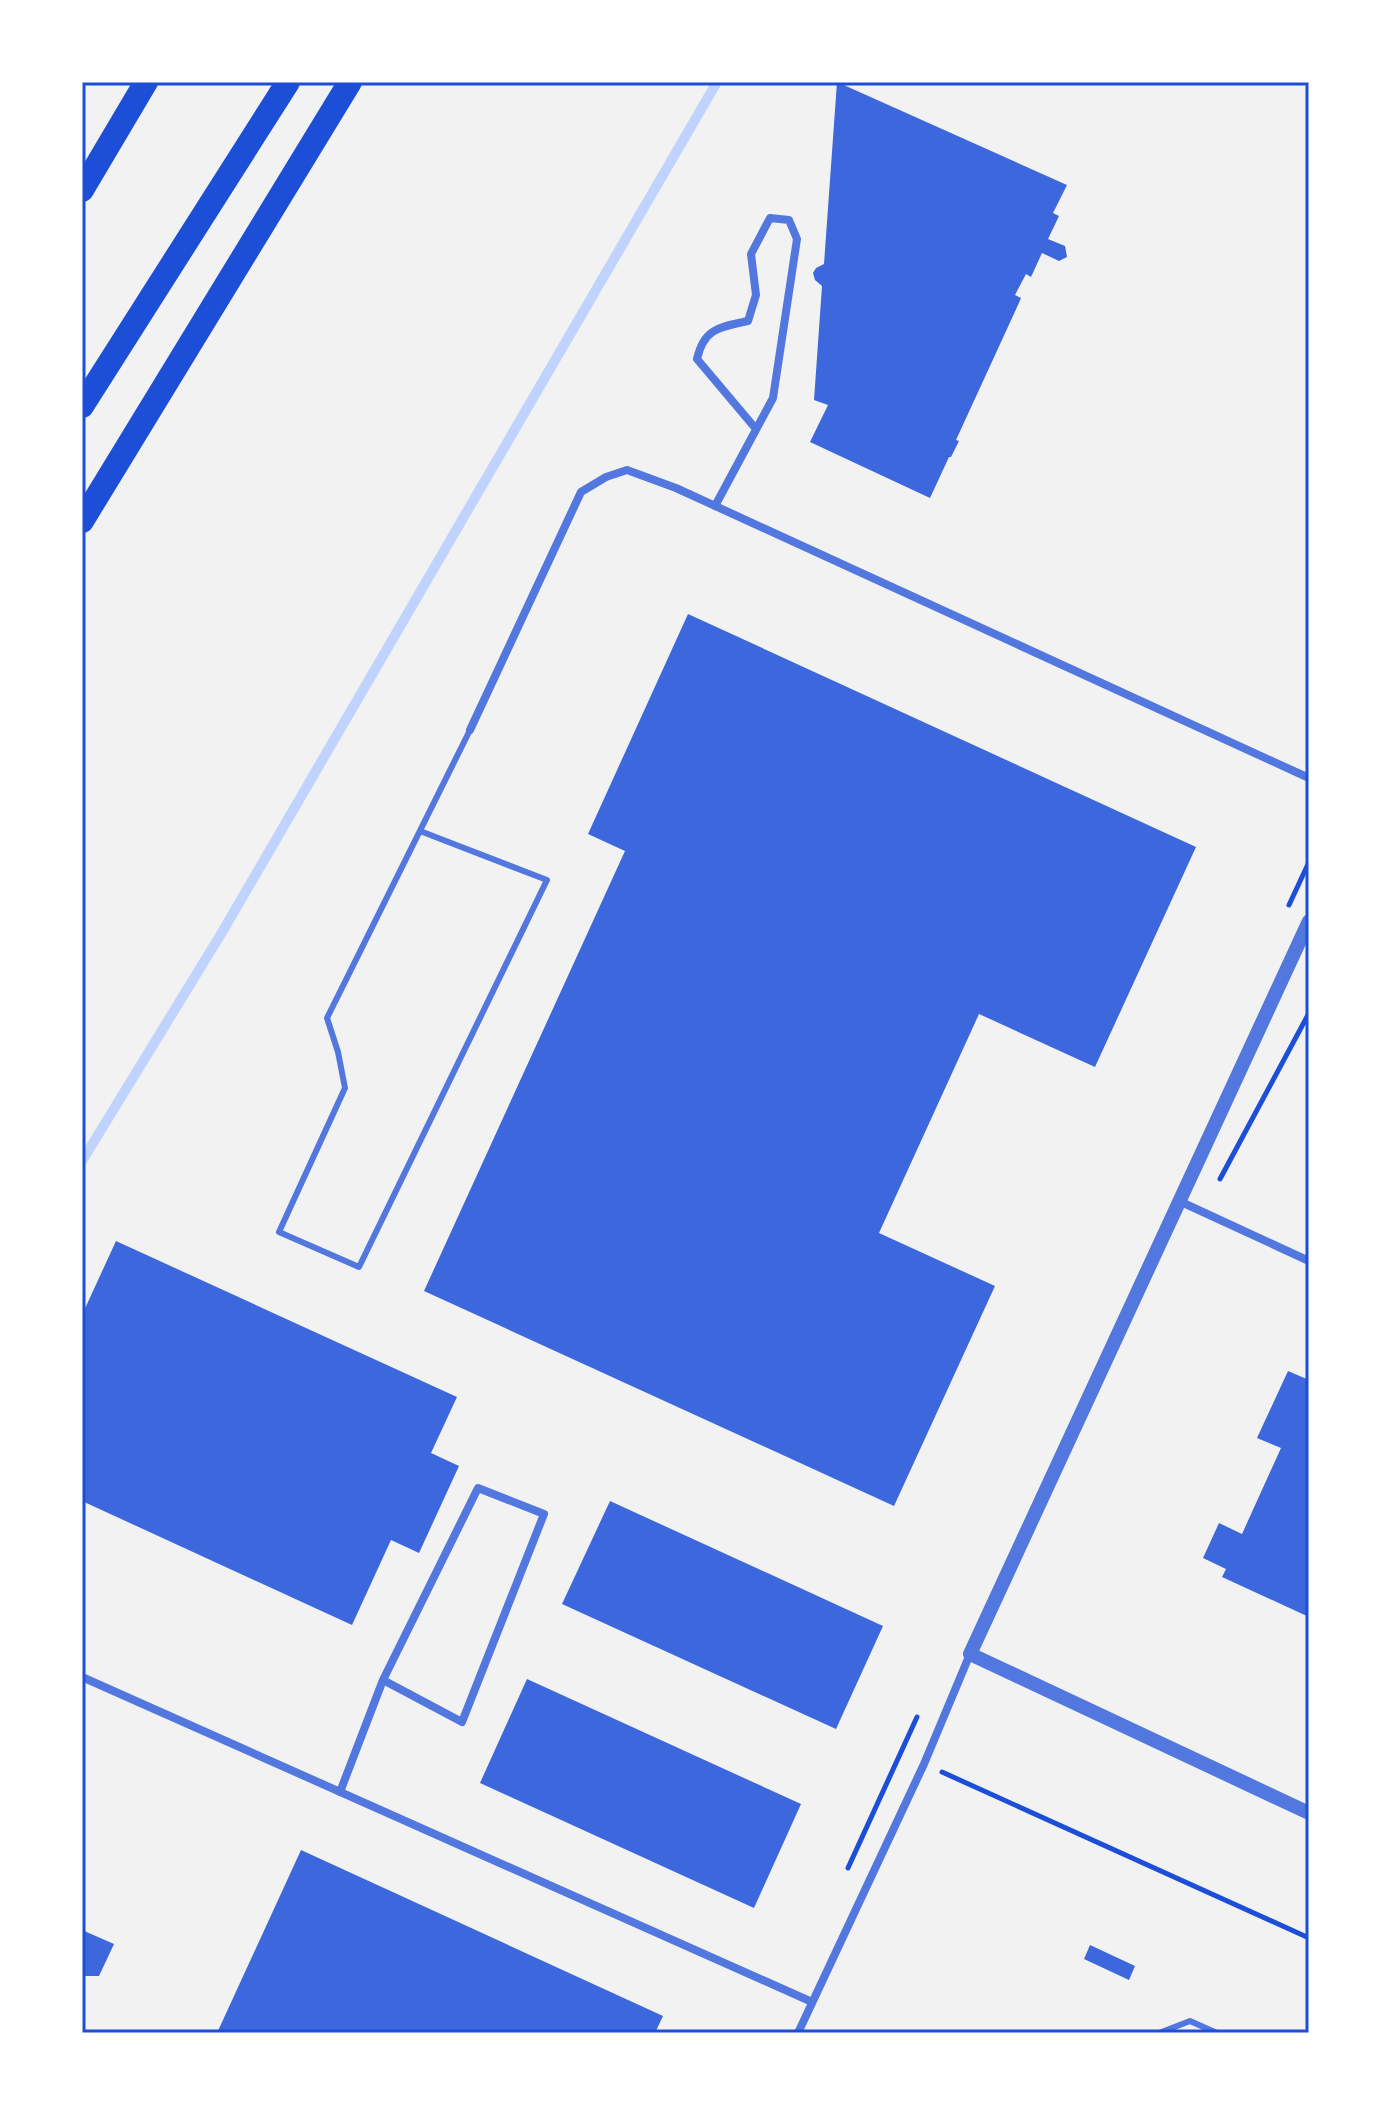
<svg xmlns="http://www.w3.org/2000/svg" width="1391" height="2115" font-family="Quicksand,sans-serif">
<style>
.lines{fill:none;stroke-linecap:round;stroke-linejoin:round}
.stream{stroke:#bfd3fe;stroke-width:10}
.building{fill:#3d67dc}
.path{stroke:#1d4ed8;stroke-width:5}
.service{stroke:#5277de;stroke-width:6}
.minor{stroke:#5277de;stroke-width:8}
.tertiary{stroke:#5277de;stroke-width:14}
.motorway{stroke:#1d4ed8;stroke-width:24}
.neatline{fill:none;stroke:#1d4ed8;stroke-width:3}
</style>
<rect width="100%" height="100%" fill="#f2f2f2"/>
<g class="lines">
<path class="stream" d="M82,1161L221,934L717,82"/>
</g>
<g class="building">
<path d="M837,82L1067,185L1053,213L1059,216L1048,239L1065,246L1067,257L1059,261L1042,253L1031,277L1026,274L1015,295L1021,298L1018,305L956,440L959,441L951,457H949L930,498L810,442L828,405L814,400L822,286L815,280L813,273L816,268L824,264Z"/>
<path d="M688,614L1196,847L1095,1067L979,1014L879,1233L995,1286L894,1506L424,1291L625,851L588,834Z"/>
<path d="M116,1241L457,1397L431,1453L459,1466L419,1553L391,1540L352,1625L82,1501V1315Z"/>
<path d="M1288,1371L1309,1380V1617L1222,1577L1226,1569L1203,1558L1219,1523L1242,1534L1281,1448L1257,1438Z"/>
<path d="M610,1501L883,1626L836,1729L562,1604Z"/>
<path d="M527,1679L801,1804L754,1908L480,1783Z"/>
<path d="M301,1850L663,2016L655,2033H217Z"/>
<path d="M82,1930L114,1944L99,1976H82Z"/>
<path d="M1090,1945L1135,1966L1129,1980L1084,1959Z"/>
</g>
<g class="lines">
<g class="path">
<path d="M1289,905L1309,862"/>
<path d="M1220,1179L1309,1013"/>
<path d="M942,1772L1309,1938"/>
<path d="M848,1868L917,1717"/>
</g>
<g class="service">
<path d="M420,831L547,880L359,1267L279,1232L345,1088L338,1052L327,1018L470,730"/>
<path d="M1159,2033L1190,2021L1217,2033"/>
</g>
<g class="minor">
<path d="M715,506L773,398L797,239L789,220L770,218L751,254L756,295L748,321C720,327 704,328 697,359L756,429"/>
<path d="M470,730L581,492L606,477L627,470L676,488L1309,778"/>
<path d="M1179,1201L1309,1261"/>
<path d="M82,1677L812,2002"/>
<path d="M340,1792L383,1680L478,1488L544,1514L462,1722L383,1680"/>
<path d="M798,2033L924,1764L970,1654"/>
</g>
<path class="tertiary" d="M1309,921L970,1654L1309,1813"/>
<g class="motorway">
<path d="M82,190L146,82"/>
<path d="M82,406L288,82"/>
<path d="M82,521L350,82"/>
</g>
</g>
<rect width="1391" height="2115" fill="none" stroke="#ffffff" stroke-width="168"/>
<rect x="84" y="84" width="1223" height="1947" class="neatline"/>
</svg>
